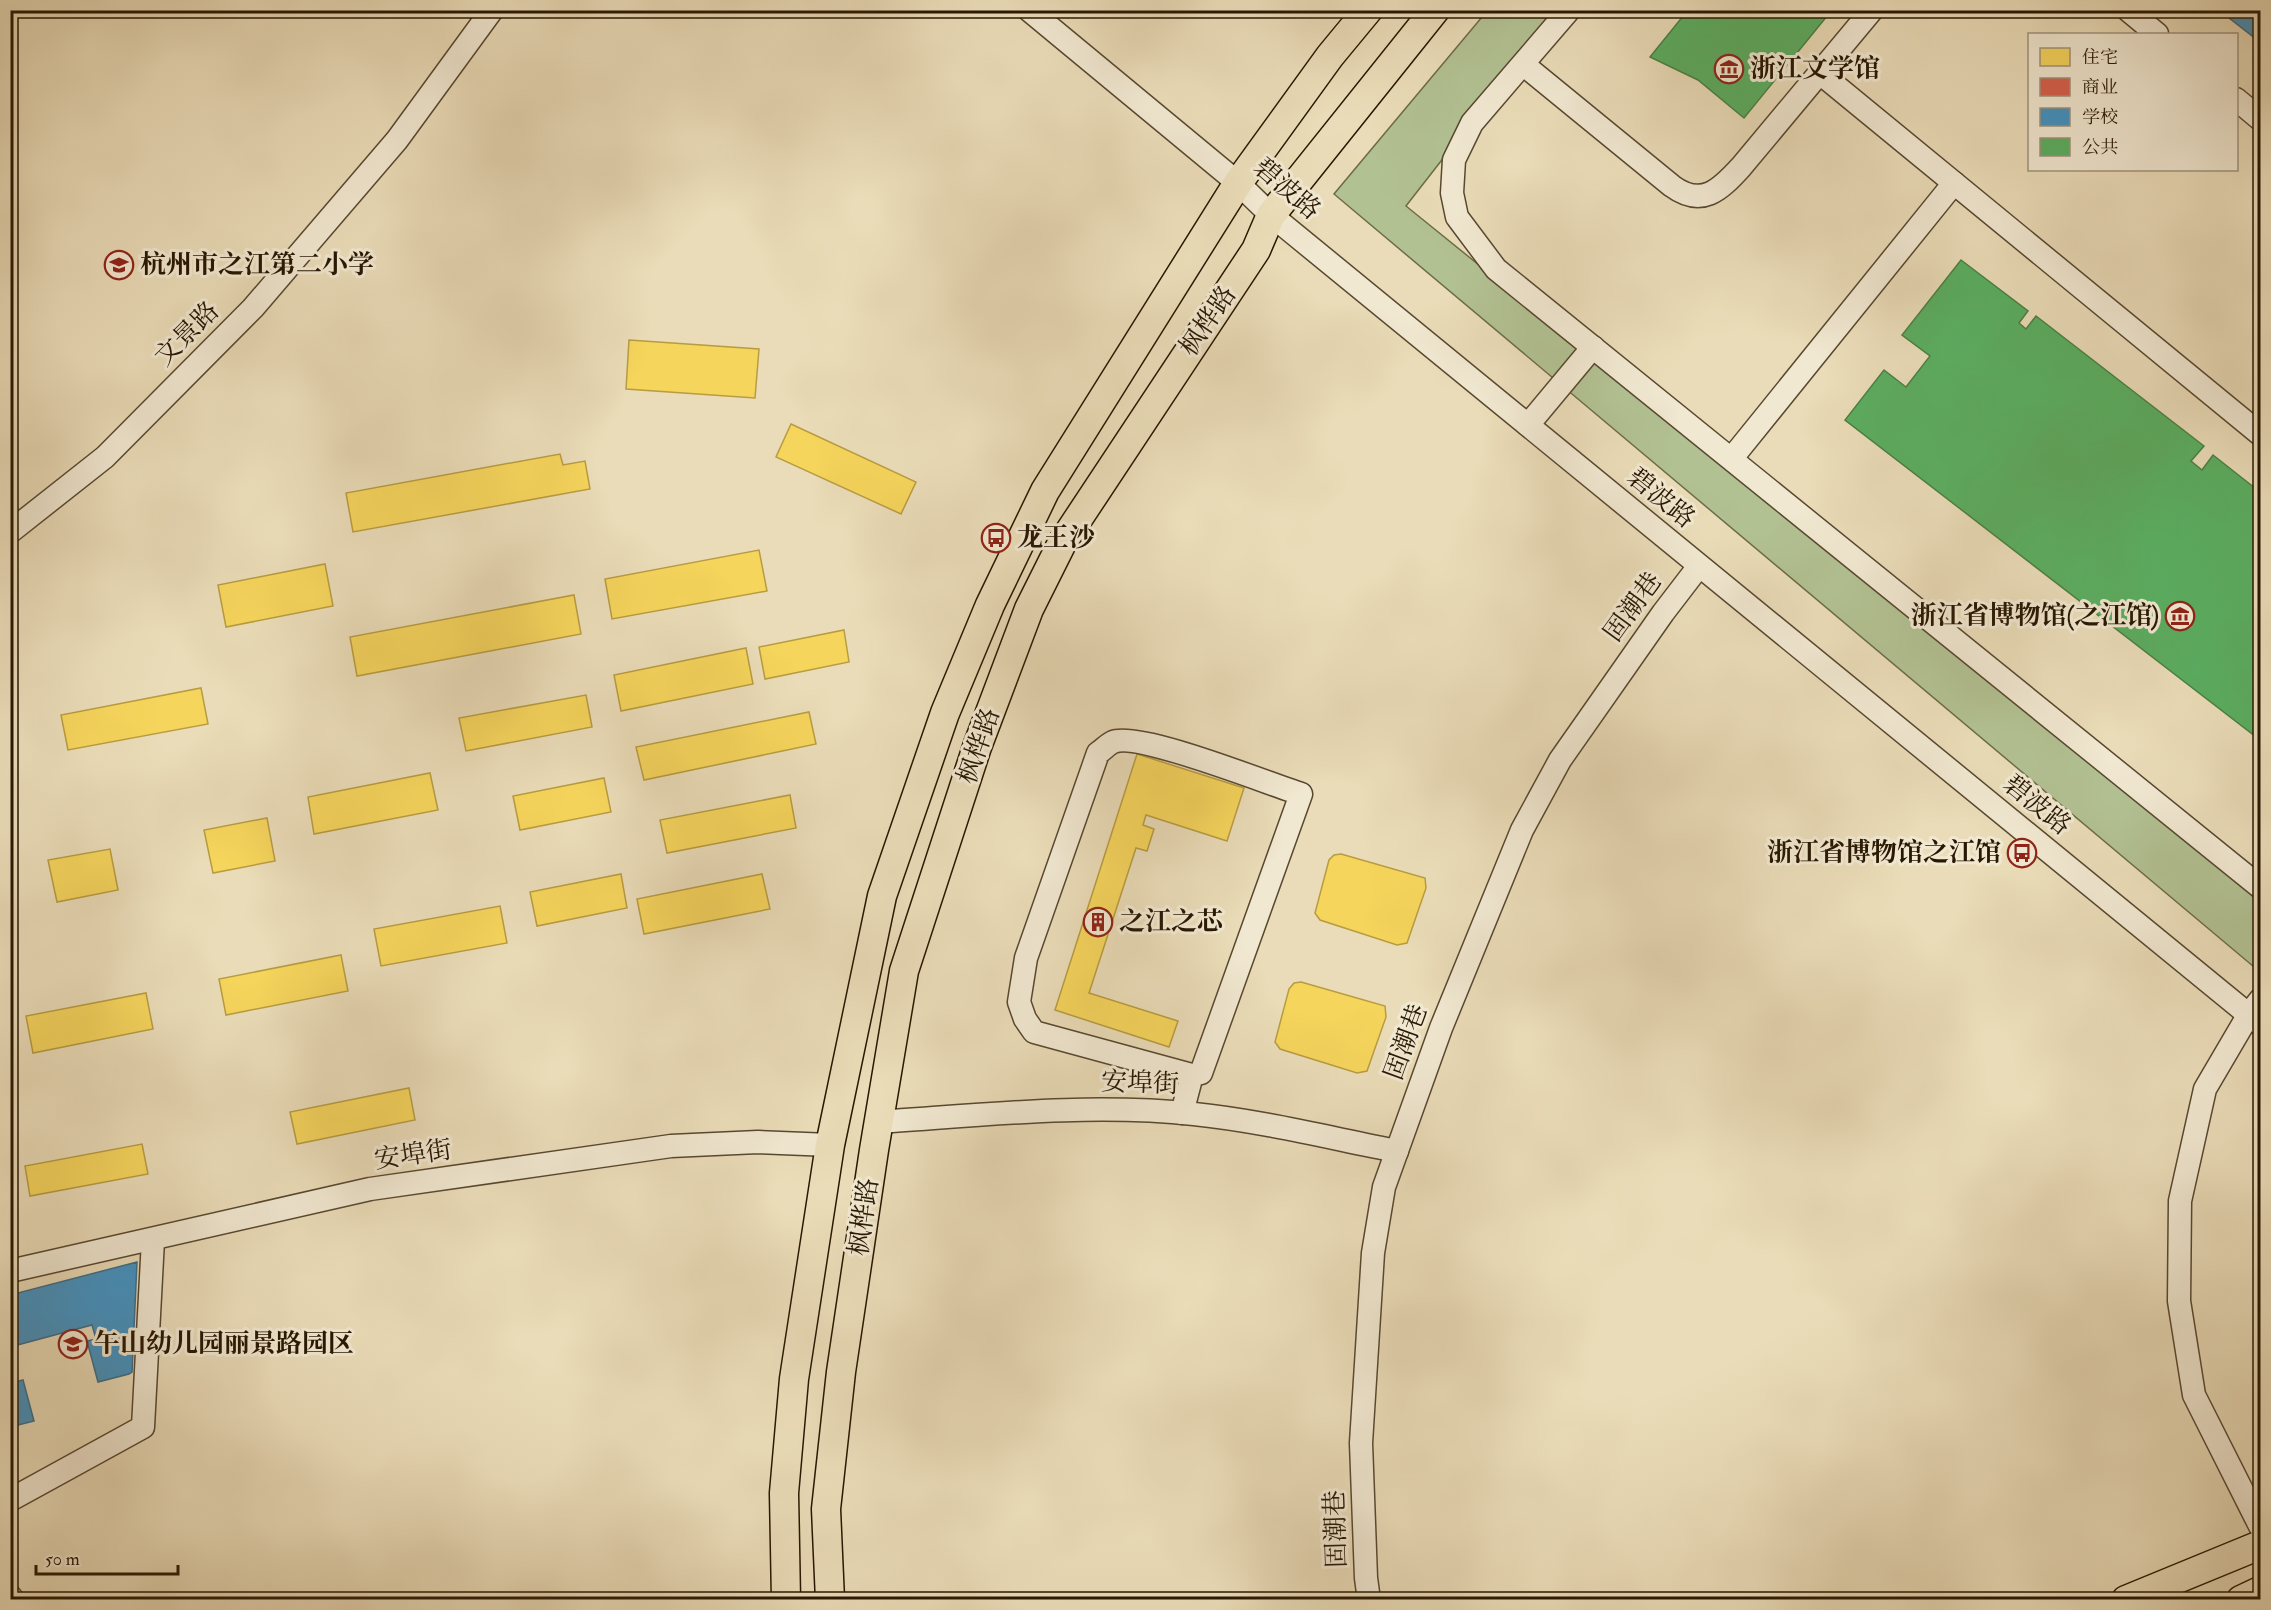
<svg xmlns="http://www.w3.org/2000/svg" width="2271" height="1610" font-family="'IM FELL Double Pica','Noto Serif SC',serif">
<style>
.green{fill:#b2c192;stroke:#6d6c4a;stroke-width:1.5}
.homes{fill:#f6d55c;stroke:#b89c41;stroke-width:1.5}
.shops{fill:#d6604d;stroke:#a24a36;stroke-width:1.5}
.schools{fill:#4393c3;stroke:#3b6e89;stroke-width:1.5}
.public{fill:#5aae61;stroke:#4b8144;stroke-width:1.5}
.lines{fill:none;stroke-linecap:round;stroke-linejoin:round}
.minor-casing{stroke:#584830;stroke-width:25}
.major-casing{stroke:#281702;stroke-width:31}
.minor{stroke:#f1e8d1;stroke-width:22}
.major{stroke:#eadcb8;stroke-width:28}
.labels{text-anchor:middle;dominant-baseline:central;stroke-width:6;stroke-linejoin:round;paint-order:stroke}
.poi-label{font-size:26px;font-weight:bold;fill:#281702;stroke:#f1e8d1;text-anchor:start}
.street-label{font-size:26px;fill:#281702;stroke:#f1e8d1}
</style>
<rect width="100%" height="100%" fill="#eadcb8"/>
<filter id="stains"><feTurbulence type="fractalNoise" baseFrequency=".00333" numOctaves="4"/><feColorMatrix values="0 0 0 0 .2 0 0 0 0 .09 0 0 0 0 .02 0 0 0 .5 -.17"/></filter>
<radialGradient id="worn" r=".72"><stop offset=".6" stop-color="#630" stop-opacity="0"/><stop offset="1" stop-color="#630" stop-opacity=".3"/></radialGradient>
<path class="green" d="M1487,11H1558L1406,206L2260,897V972L1334,194Z"/>
<g class="homes">
<path d="M629,340L759,349L755,398L626,389Z"/>
<path d="M791,424L916,482L901,514L776,457Z"/>
<path d="M560,454L563,465L585,461L590,489L353,532L346,493Z"/>
<path d="M759,550L767,591L612,619L605,579Z"/>
<path d="M325,564L333,606L226,627L218,585Z"/>
<path d="M574,595L581,634L357,676L350,637Z"/>
<path d="M844,630L849,662L765,679L759,647Z"/>
<path d="M746,648L753,684L621,711L614,675Z"/>
<path d="M201,688L208,724L68,750L61,715Z"/>
<path d="M586,695L592,727L466,751L459,718Z"/>
<path d="M809,712L816,744L644,780L636,747Z"/>
<path d="M1137,754L1244,788L1227,841L1146,815L1143,825L1154,829L1147,851L1136,848L1089,993L1178,1021L1169,1047L1055,1010Z"/>
<path d="M430,773L438,810L314,834L308,797Z"/>
<path d="M604,778L611,812L520,830L513,796Z"/>
<path d="M790,795L796,828L667,853L660,820Z"/>
<path d="M267,818L275,861L213,873L204,830Z"/>
<path d="M110,849L118,890L57,902L48,860Z"/>
<path d="M1341,854L1425,878L1426,888L1407,943L1397,945L1320,920L1315,913L1329,860L1334,855Z"/>
<path d="M621,874L627,908L537,926L530,892Z"/>
<path d="M762,874L770,909L644,934L637,899Z"/>
<path d="M500,906L507,943L381,966L374,929Z"/>
<path d="M341,955L348,991L226,1015L219,979Z"/>
<path d="M1301,982L1385,1006L1386,1017L1367,1071L1357,1073L1280,1049L1275,1042L1289,989L1294,983Z"/>
<path d="M146,993L153,1029L33,1053L26,1016Z"/>
<path d="M409,1088L415,1120L297,1144L290,1112Z"/>
<path d="M142,1144L148,1174L30,1196L25,1166Z"/>
</g>
<path class="shops" d="M2219,10H2260V42Z"/>
<g class="schools">
<path d="M2219,10H2260V42Z"/>
<path d="M137,1262L132,1372L129,1374L98,1382L87,1341L96,1339L92,1325L10,1347V1295Z"/>
<path d="M23,1380L34,1421L10,1427V1383Z"/>
</g>
<g class="public">
<path d="M1688,10H1832L1744,118L1698,80L1650,57Z"/>
<path d="M1961,260L2028,311L2019,323L2026,329L2036,316L2204,446L2191,461L2202,470L2213,455L2260,492V740L1845,420L1884,370L1906,387L1930,356L1902,335Z"/>
</g>
<g class="lines">
<g class="minor-casing">
<g id="minor">
<path d="M1029,10L1238,183L1271,215L2260,1024"/>
<path d="M1569,10L1472,123L1454,160L1452,193L1457,217L1496,269L2260,887"/>
<path d="M2128,10L2157,34"/>
<path d="M1524,65L1672,186C1702,208 1720,190 1741,167L1872,10"/>
<path d="M1820,73L2260,434"/>
<path d="M2236,99L2260,119"/>
<path d="M1528,425L1593,347"/>
<path d="M1732,458L1954,183"/>
<path d="M10,532L105,457L253,308L397,140L492,10"/>
<path d="M2260,1000L2249,1014L2205,1089L2180,1201L2179,1301L2194,1395L2260,1526"/>
<path d="M1182,1113L1192,1075L1034,1032L1025,1019L1019,1002L1026,958L1098,753C1103,750 1108,744 1113,742C1138,731 1269,784 1301,794L1201,1073L1192,1075"/>
<path d="M879,1122C983,1115 1090,1103 1194,1114C1262,1121 1330,1138 1397,1151"/>
<path d="M10,1271L370,1189L671,1146L758,1142L830,1145"/>
<path d="M10,1500L143,1427L153,1240"/>
<path d="M10,1596L13,1600"/>
<path d="M1369,1600L1366,1578L1361,1443L1373,1253L1384,1187L1441,1028L1522,830L1560,760L1663,613L1699,566"/>
</g>
</g>
<g class="major-casing">
<g id="major">
<path d="M786,1600L784,1493L794,1379L830,1145L882,896L945,713L990,605L1045,491L1238,183L1330,56L1368,10"/>
<path d="M830,1600L826,1509L841,1372L874,1150L904,971L977,747L1029,609L1062,543L1256,250L1271,215L1435,10"/>
<path d="M2126,1600L2260,1545"/>
<path d="M2241,1600L2260,1591"/>
</g>
</g>
<use href="#minor" class="minor"/>
<use href="#major" class="major"/>
</g>
<defs>
<g id="museum-ring" transform="scale(1.5)"><circle r="9.5" fill="#f1e8d1" stroke="#8f2418" stroke-width="1.5"/><path d="M0-6L6-3V-2H-6V-3ZM-5-1h2V3h-2ZM-1-1h2V3h-2ZM3-1h2V3H3ZM-6 4H6V6H-6Z" fill="#8f2418"/></g>
<g id="school-ring" transform="scale(1.5)"><circle r="9.5" fill="#f1e8d1" stroke="#8f2418" stroke-width="1.5"/><path d="M0-5L7-2L0 1L-7-2ZM-4 1L0 2.5L4 1V4Q0 6-4 4Z" fill="#8f2418"/></g>
<g id="bus-ring" transform="scale(1.5)"><circle r="9.5" fill="#f1e8d1" stroke="#8f2418" stroke-width="1.5"/><path d="M-5-6H5V4H4V6H2V4H-2V6H-4V4H-5ZM-3.5-4V0h7V-4ZM-3.5 1.2v1.5H-2V1.2ZM2 1.2v1.5H3.5V1.2Z" fill="#8f2418"/></g>
<g id="building-ring" transform="scale(1.5)"><circle r="9.5" fill="#f1e8d1" stroke="#8f2418" stroke-width="1.5"/><path d="M-4-6H4V6H1V3H-1V6H-4ZM-2.5-4.3h1.7v1.8h-1.7ZM.8-4.3h1.7v1.8H.8ZM-2.5-1h1.7V.8h-1.7ZM.8-1h1.7V.8H.8Z" fill="#8f2418"/></g>
</defs>
<g fill-rule="evenodd">
<use href="#museum-ring" x="1729" y="69"/>
<use href="#school-ring" x="119" y="265"/>
<use href="#bus-ring" x="996" y="538"/>
<use href="#museum-ring" x="2180" y="616"/>
<use href="#bus-ring" x="2022" y="853"/>
<use href="#building-ring" x="1098" y="922"/>
<use href="#school-ring" x="73" y="1344"/>
</g>
<g class="labels">
<g class="poi-label">
<text x="1750" y="69">浙江文学馆</text>
<text x="140" y="265">杭州市之江第二小学</text>
<text x="1017" y="538">龙王沙</text>
<text x="2159" y="616" text-anchor="end">浙江省博物馆(之江馆)</text>
<text x="2001" y="853" text-anchor="end">浙江省博物馆之江馆</text>
<text x="1119" y="922">之江之芯</text>
<text x="94" y="1344">午山幼儿园丽景路园区</text>
</g>
<g class="street-label">
<text transform="translate(1287 189) rotate(41)">碧波路</text>
<text transform="translate(1208 321) rotate(-56)">枫桦路</text>
<text transform="translate(187 334) rotate(-45)">文景路</text>
<text transform="translate(1661 498) rotate(39)">碧波路</text>
<text transform="translate(1633 607) rotate(-54)">固潮巷</text>
<text transform="translate(979 746) rotate(-71)">枫桦路</text>
<text transform="translate(2037 805) rotate(39)">碧波路</text>
<text transform="translate(1406 1042) rotate(-70)">固潮巷</text>
<text transform="translate(1140 1083) rotate(2)">安埠街</text>
<text transform="translate(413 1155) rotate(-8)">安埠街</text>
<text transform="translate(864 1217) rotate(-82)">枫桦路</text>
<text transform="translate(1336 1529) rotate(-92)">固潮巷</text>
</g>
</g>
<rect width="2271" height="1610" fill="none" stroke="#eadcb8" stroke-width="36"/>
<rect x="12" y="12" width="2247" height="1586" fill="none" stroke="#281702" stroke-width="3"/>
<rect x="18" y="18" width="2235" height="1574" fill="none" stroke="#281702" stroke-width="1.5"/>
<rect x="2028" y="33" width="210" height="138" fill="#f1e8d1" stroke="#a1947e" stroke-width="1.5"/>
<rect x="2040" y="48" width="30" height="18" fill="#f6d55c" stroke="#a1947e" stroke-width="1.5"/>
<text x="2082" y="63" font-size="18" fill="#281702">住宅</text>
<rect x="2040" y="78" width="30" height="18" fill="#d6604d" stroke="#a1947e" stroke-width="1.5"/>
<text x="2082" y="93" font-size="18" fill="#281702">商业</text>
<rect x="2040" y="108" width="30" height="18" fill="#4393c3" stroke="#a1947e" stroke-width="1.5"/>
<text x="2082" y="123" font-size="18" fill="#281702">学校</text>
<rect x="2040" y="138" width="30" height="18" fill="#5aae61" stroke="#a1947e" stroke-width="1.5"/>
<text x="2082" y="153" font-size="18" fill="#281702">公共</text>
<path d="M36 1565v9h142v-9" fill="none" stroke="#281702" stroke-width="3"/>
<text x="45" y="1565" font-size="18" fill="#281702" stroke="#f1e8d1" stroke-width="4.5" paint-order="stroke">50 m</text>
<rect width="100%" height="100%" filter="url(#stains)"/>
<rect width="100%" height="100%" fill="url(#worn)"/>
</svg>
